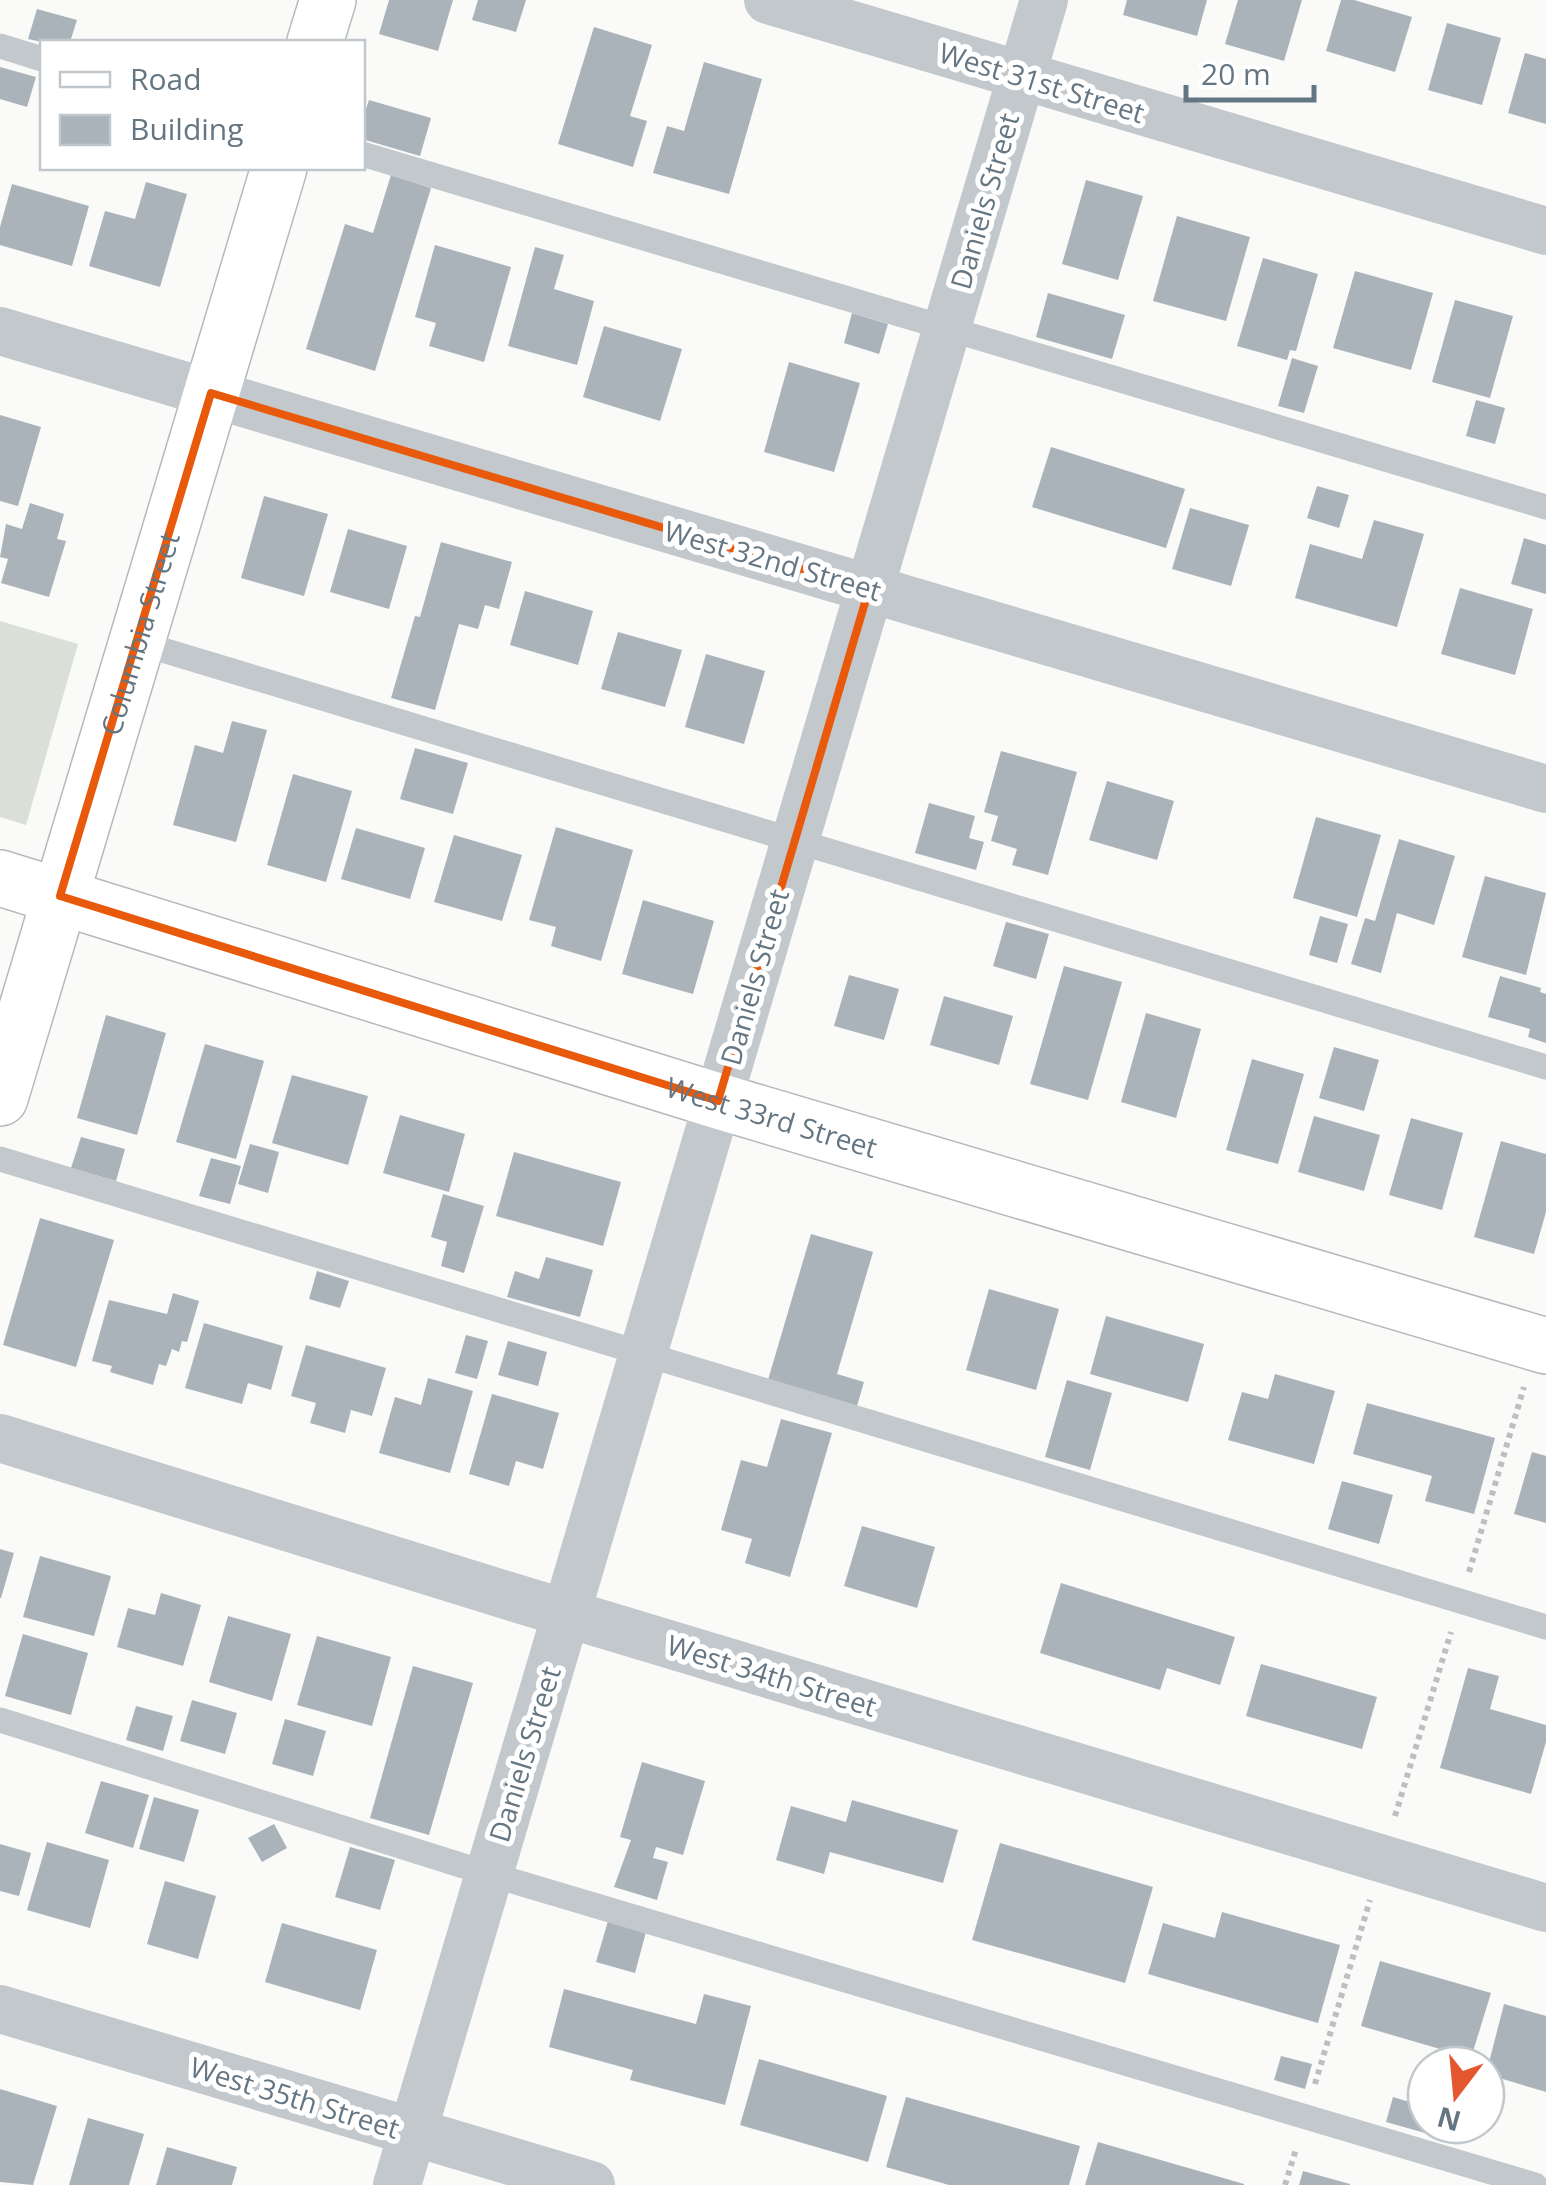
<svg xmlns="http://www.w3.org/2000/svg" width="1546" height="2185" font-family="'Open Sans',sans-serif">
<style>
.green{fill:#dadfd7}
.building{fill:#aab3b9}
.lines{fill:none;stroke-linecap:round;stroke-linejoin:round}
.secondary-casing{stroke:#b3babf;stroke-width:58}
.path{stroke:#bbbfc2;stroke-width:6;stroke-dasharray:5 5;stroke-linecap:butt}
.lane{stroke:#c3c8cc;stroke-width:25}
.street{stroke:#c3c8cc;stroke-width:48}
.secondary{stroke:#fff;stroke-width:55}
.marked{fill:none;stroke:#e8590c;stroke-width:8;stroke-linejoin:round}
.labels{text-anchor:middle;dominant-baseline:central;stroke-width:10;stroke-linejoin:round;paint-order:stroke}
.street-label{font-size:28px;fill:#657683;stroke:#fff}
</style>
<rect width="100%" height="100%" fill="#fafaf8"/>
<path class="green" d="M0,621L78,644L26,825L0,817Z"/>
<g class="building">
<path d="M389,0H453L438,51L379,34Z"/>
<path d="M478,0H526L516,32L472,20Z"/>
<path d="M1127,0H1207L1197,36L1123,15Z"/>
<path d="M1238,0H1302L1284,61L1225,44Z"/>
<path d="M1341,0H1354L1412,17L1395,72L1326,51Z"/>
<path d="M37,9L77,20L70,42H42L28,39Z"/>
<path d="M1447,23L1501,38L1482,105L1428,90Z"/>
<path d="M594,27L652,45L630,116L647,121L633,167L558,144Z"/>
<path d="M1525,53L1546,59V124L1508,113Z"/>
<path d="M704,62L762,79L729,194L653,173L667,126L684,131Z"/>
<path d="M0,67L36,77L27,107L0,99Z"/>
<path d="M369,100L431,118L420,156L362,139V121Z"/>
<path d="M391,175L431,188L375,371L306,349L345,224L373,233Z"/>
<path d="M1086,180L1143,196L1118,280L1062,264Z"/>
<path d="M146,182L187,194L160,287L89,266L105,211L135,219Z"/>
<path d="M12,184L89,206L72,266L0,245V227Z"/>
<path d="M1177,216L1250,237L1226,321L1153,301Z"/>
<path d="M435,245L511,267L484,362L429,346L436,323L415,317Z"/>
<path d="M535,247L564,255L554,289L594,301L577,365L508,346Z"/>
<path d="M1263,258L1318,274L1296,351L1290,350L1287,360L1237,346Z"/>
<path d="M1355,271L1433,293L1411,370L1333,348Z"/>
<path d="M1048,293L1125,315L1112,359L1036,337Z"/>
<path d="M1455,300L1513,316L1490,398L1432,382Z"/>
<path d="M852,313L888,324L879,354L844,343Z"/>
<path d="M604,326L682,349L660,421L583,397Z"/>
<path d="M1292,358L1318,366L1304,413L1278,406Z"/>
<path d="M789,362L860,383L834,472L764,452Z"/>
<path d="M1476,400L1505,408L1495,444L1466,436Z"/>
<path d="M0,415L41,427L18,506L0,501Z"/>
<path d="M1051,447L1185,489L1166,548L1032,507Z"/>
<path d="M1317,486L1349,495L1339,528L1307,518Z"/>
<path d="M264,496L328,514L304,596L241,578Z"/>
<path d="M30,503L64,514L57,539L66,541L49,597L1,583L8,559L0,557L6,524L22,529Z"/>
<path d="M1190,508L1249,525L1231,586L1172,569Z"/>
<path d="M1374,520L1424,534L1397,627L1295,598L1310,544L1362,559Z"/>
<path d="M348,529L407,546L389,609L330,592Z"/>
<path d="M1524,538L1546,545V594L1511,584Z"/>
<path d="M441,542L512,562L499,609L485,605L478,629L459,624L435,710L391,698L415,616L420,617Z"/>
<path d="M1460,588L1533,609L1515,675L1441,654Z"/>
<path d="M525,591L593,611L578,665L510,645Z"/>
<path d="M618,632L682,650L665,707L601,689Z"/>
<path d="M706,654L765,671L744,744L685,727Z"/>
<path d="M232,721L267,730L236,842L173,825L195,745L223,753Z"/>
<path d="M415,748L468,763L453,814L400,799Z"/>
<path d="M1001,751L1077,772L1048,875L1012,865L1017,849L991,841L998,816L984,812Z"/>
<path d="M293,774L352,791L326,882L267,865Z"/>
<path d="M1107,781L1174,801L1157,860L1089,840Z"/>
<path d="M929,803L975,816L969,838L984,842L976,870L915,853Z"/>
<path d="M1316,817L1381,835L1357,917L1293,898Z"/>
<path d="M556,827L633,850L601,961L551,946L556,927L529,920Z"/>
<path d="M356,828L425,848L410,899L341,879Z"/>
<path d="M454,835L522,855L502,921L434,902Z"/>
<path d="M1399,839L1455,856L1434,925L1397,913L1381,973L1351,964L1365,918L1375,921Z"/>
<path d="M1485,876L1546,893L1526,975L1462,957Z"/>
<path d="M643,900L714,921L693,994L622,974Z"/>
<path d="M1320,916L1348,924L1337,963L1309,955Z"/>
<path d="M1006,922L1049,934L1036,979L993,966Z"/>
<path d="M1064,966L1122,982L1088,1100L1030,1084Z"/>
<path d="M849,975L899,989L884,1040L834,1026Z"/>
<path d="M1500,976L1541,988L1540,992L1546,994V1043L1528,1037L1530,1029L1488,1017Z"/>
<path d="M944,996L1013,1016L999,1065L930,1045Z"/>
<path d="M1146,1013L1201,1029L1176,1118L1121,1102Z"/>
<path d="M106,1015L166,1033L137,1135L77,1118Z"/>
<path d="M205,1044L264,1061L236,1159L176,1142Z"/>
<path d="M1334,1047L1379,1060L1364,1111L1319,1098Z"/>
<path d="M1252,1059L1304,1074L1278,1164L1226,1150Z"/>
<path d="M292,1075L368,1096L348,1165L272,1143Z"/>
<path d="M400,1115L465,1134L449,1192L383,1173Z"/>
<path d="M1314,1116L1380,1135L1364,1191L1298,1172Z"/>
<path d="M1411,1118L1463,1133L1442,1210L1389,1195Z"/>
<path d="M81,1137L125,1149L116,1181L71,1168Z"/>
<path d="M1501,1141L1546,1154V1212L1534,1254L1474,1237Z"/>
<path d="M250,1144L279,1152L268,1193L238,1184Z"/>
<path d="M514,1152L621,1182L603,1246L496,1216Z"/>
<path d="M211,1158L241,1166L230,1204L199,1196Z"/>
<path d="M443,1194L484,1206L464,1273L441,1266L447,1242L431,1237Z"/>
<path d="M40,1218L114,1240L76,1367L3,1345Z"/>
<path d="M811,1234L873,1252L837,1374L864,1382L857,1406L768,1380Z"/>
<path d="M546,1257L593,1270L580,1317L507,1297L515,1271L539,1279Z"/>
<path d="M317,1271L349,1281L340,1308L309,1299Z"/>
<path d="M989,1289L1059,1309L1036,1390L966,1370Z"/>
<path d="M173,1293L199,1301L187,1342L182,1341L179,1352L172,1349L166,1366L159,1364L153,1385L110,1372L112,1366L92,1361L109,1300L167,1314Z"/>
<path d="M1106,1316L1204,1344L1188,1402L1090,1374Z"/>
<path d="M204,1323L283,1346L271,1390L248,1383L242,1404L185,1388Z"/>
<path d="M466,1335L488,1341L477,1379L455,1373Z"/>
<path d="M508,1341L547,1352L538,1386L498,1375Z"/>
<path d="M306,1345L386,1368L372,1416L351,1410L345,1433L310,1423L316,1403L291,1396Z"/>
<path d="M1275,1374L1335,1391L1314,1464L1228,1440L1242,1392L1268,1399Z"/>
<path d="M428,1378L473,1391L450,1473L379,1453L395,1397L421,1405Z"/>
<path d="M1067,1380L1112,1393L1090,1470L1045,1457Z"/>
<path d="M492,1394L559,1413L543,1469L516,1461L509,1486L469,1474Z"/>
<path d="M1367,1403L1495,1438L1474,1514L1425,1501L1432,1476L1353,1454Z"/>
<path d="M781,1419L832,1433L790,1577L745,1563L752,1539L721,1530L741,1460L767,1467Z"/>
<path d="M1532,1452L1546,1456V1523L1514,1514Z"/>
<path d="M1342,1481L1393,1495L1379,1544L1328,1529Z"/>
<path d="M862,1526L935,1547L917,1608L844,1586Z"/>
<path d="M0,1549L14,1553L1,1598H0Z"/>
<path d="M40,1556L111,1576L94,1636L23,1617Z"/>
<path d="M1061,1583L1235,1637L1220,1685L1167,1668L1160,1690L1040,1653Z"/>
<path d="M161,1593L201,1605L183,1666L117,1647L128,1608L155,1615Z"/>
<path d="M228,1616L291,1634L272,1701L209,1682Z"/>
<path d="M23,1634L88,1653L71,1715L5,1696Z"/>
<path d="M317,1636L391,1657L372,1726L297,1705Z"/>
<path d="M1261,1664L1377,1697L1362,1749L1246,1716Z"/>
<path d="M413,1666L473,1683L429,1835L370,1818Z"/>
<path d="M1468,1668L1499,1676L1490,1709L1546,1725V1742L1531,1794L1440,1768Z"/>
<path d="M192,1700L237,1713L225,1754L180,1741Z"/>
<path d="M136,1706L173,1716L163,1751L126,1740Z"/>
<path d="M285,1719L326,1731L313,1776L272,1764Z"/>
<path d="M642,1762L705,1781L683,1855L656,1847L653,1858L668,1862L657,1900L614,1887L631,1840L620,1837Z"/>
<path d="M101,1781L149,1795L133,1848L85,1833Z"/>
<path d="M154,1797L199,1810L184,1862L139,1849Z"/>
<path d="M852,1800L958,1830L943,1883L830,1852L824,1874L776,1860L791,1806L846,1822Z"/>
<path d="M274,1824L287,1848L262,1862L248,1838Z"/>
<path d="M47,1842L109,1860L90,1928L27,1910Z"/>
<path d="M1000,1843L1153,1887L1125,1983L972,1940Z"/>
<path d="M0,1844L31,1853L19,1896L0,1891Z"/>
<path d="M350,1847L395,1860L380,1910L335,1897Z"/>
<path d="M165,1881L216,1896L198,1959L147,1944Z"/>
<path d="M1222,1912L1340,1945L1318,2023L1148,1974L1163,1923L1215,1938Z"/>
<path d="M608,1921L646,1932L635,1973L596,1962Z"/>
<path d="M282,1923L377,1950L360,2010L265,1982Z"/>
<path d="M1380,1961L1491,1993L1471,2058L1361,2026Z"/>
<path d="M564,1989L696,2024L704,1994L751,2006L725,2105L630,2080L633,2070L549,2047Z"/>
<path d="M1504,2004L1546,2016V2092L1486,2074Z"/>
<path d="M1281,2056L1312,2064L1305,2089L1274,2080Z"/>
<path d="M759,2059L887,2096L868,2162L740,2125Z"/>
<path d="M0,2089L57,2106L33,2185L0,2182Z"/>
<path d="M906,2097L1080,2146L1069,2185H949L886,2167Z"/>
<path d="M1393,2097L1426,2107L1425,2133L1386,2122Z"/>
<path d="M88,2118L144,2134L129,2185H69Z"/>
<path d="M1098,2142L1244,2184V2185H1085Z"/>
<path d="M167,2147L237,2167L232,2185H156Z"/>
<path d="M1303,2171L1350,2184V2185H1299Z"/>
</g>
<g class="lines">
<g class="secondary-casing">
<g id="secondary">
<path d="M315,42L328,0"/>
<path id="s1" d="M0,878L718,1101L1546,1346"/>
<path id="s2" d="M0,1098L279,168"/>
</g>
</g>
<g class="path">
<path d="M1469,1572L1524,1387"/>
<path d="M1395,1816L1451,1632"/>
<path d="M1315,2084L1370,1900"/>
<path d="M1285,2185L1296,2149"/>
</g>
<g class="lane">
<path d="M0,46L42,59"/>
<path d="M362,154L1546,507"/>
<path d="M136,642L1546,1067"/>
<path d="M0,1159L1546,1627"/>
<path d="M0,1720L489,1874L1535,2185"/>
</g>
<g class="street">
<path d="M768,0L1546,231"/>
<path d="M0,331L1546,789"/>
<path d="M0,1438L522,1600L1546,1908"/>
<path d="M0,2009L591,2185"/>
<path d="M397,2185L1044,0"/>
</g>
<use href="#secondary" class="secondary"/>
</g>
<path class="marked" d="M211,393L869,589L718,1101L60,896Z"/>
<g class="labels">
<g class="street-label">
<text transform="translate(1042 82) rotate(17)">West 31st Street</text>
<text transform="translate(984 201) rotate(-74)">Daniels Street</text>
<text transform="translate(773 560) rotate(16)">West 32nd Street</text>
<text stroke="none"><textPath href="#s2" startOffset="485">Columbia Street</textPath></text>
<text transform="translate(754 977) rotate(-74)">Daniels Street</text>
<text stroke="none"><textPath href="#s1" startOffset="808">West 33rd Street</textPath></text>
<text transform="translate(772 1675) rotate(17)">West 34th Street</text>
<text transform="translate(524 1754) rotate(-73)">Daniels Street</text>
<text transform="translate(295 2097) rotate(17)">West 35th Street</text>
</g>
</g>
<rect x="40" y="40" width="325" height="130" fill="#ffffff" stroke="#c1c8cd" stroke-width="2.5"/>
<rect x="60" y="72" width="50" height="15" fill="#ffffff" stroke="#c1c8cd" stroke-width="2.5"/>
<text x="130" y="90" font-size="30" fill="#657683">Road</text>
<rect x="60" y="115" width="50" height="30" fill="#aab3b9" stroke="#c1c8cd" stroke-width="2.5"/>
<text x="130" y="140" font-size="30" fill="#657683">Building</text>
<g transform="translate(1456 2095) rotate(196)"><circle r="48" fill="#ffffff" stroke="#c1c8cd" stroke-width="2.5"/>
<path d="M0-8L18 38L0 25L-18 38Z" fill="#e4572e"/>
<text y="-15" font-size="28" font-weight="bold" text-anchor="middle" fill="#657683">N</text>
</g>
<path d="M1186 85v15h128v-15" fill="none" stroke="#657683" stroke-width="5"/>
<text x="1201" y="85" font-size="30" fill="#657683" stroke="#ffffff" stroke-width="8" paint-order="stroke">20 m</text>
</svg>
